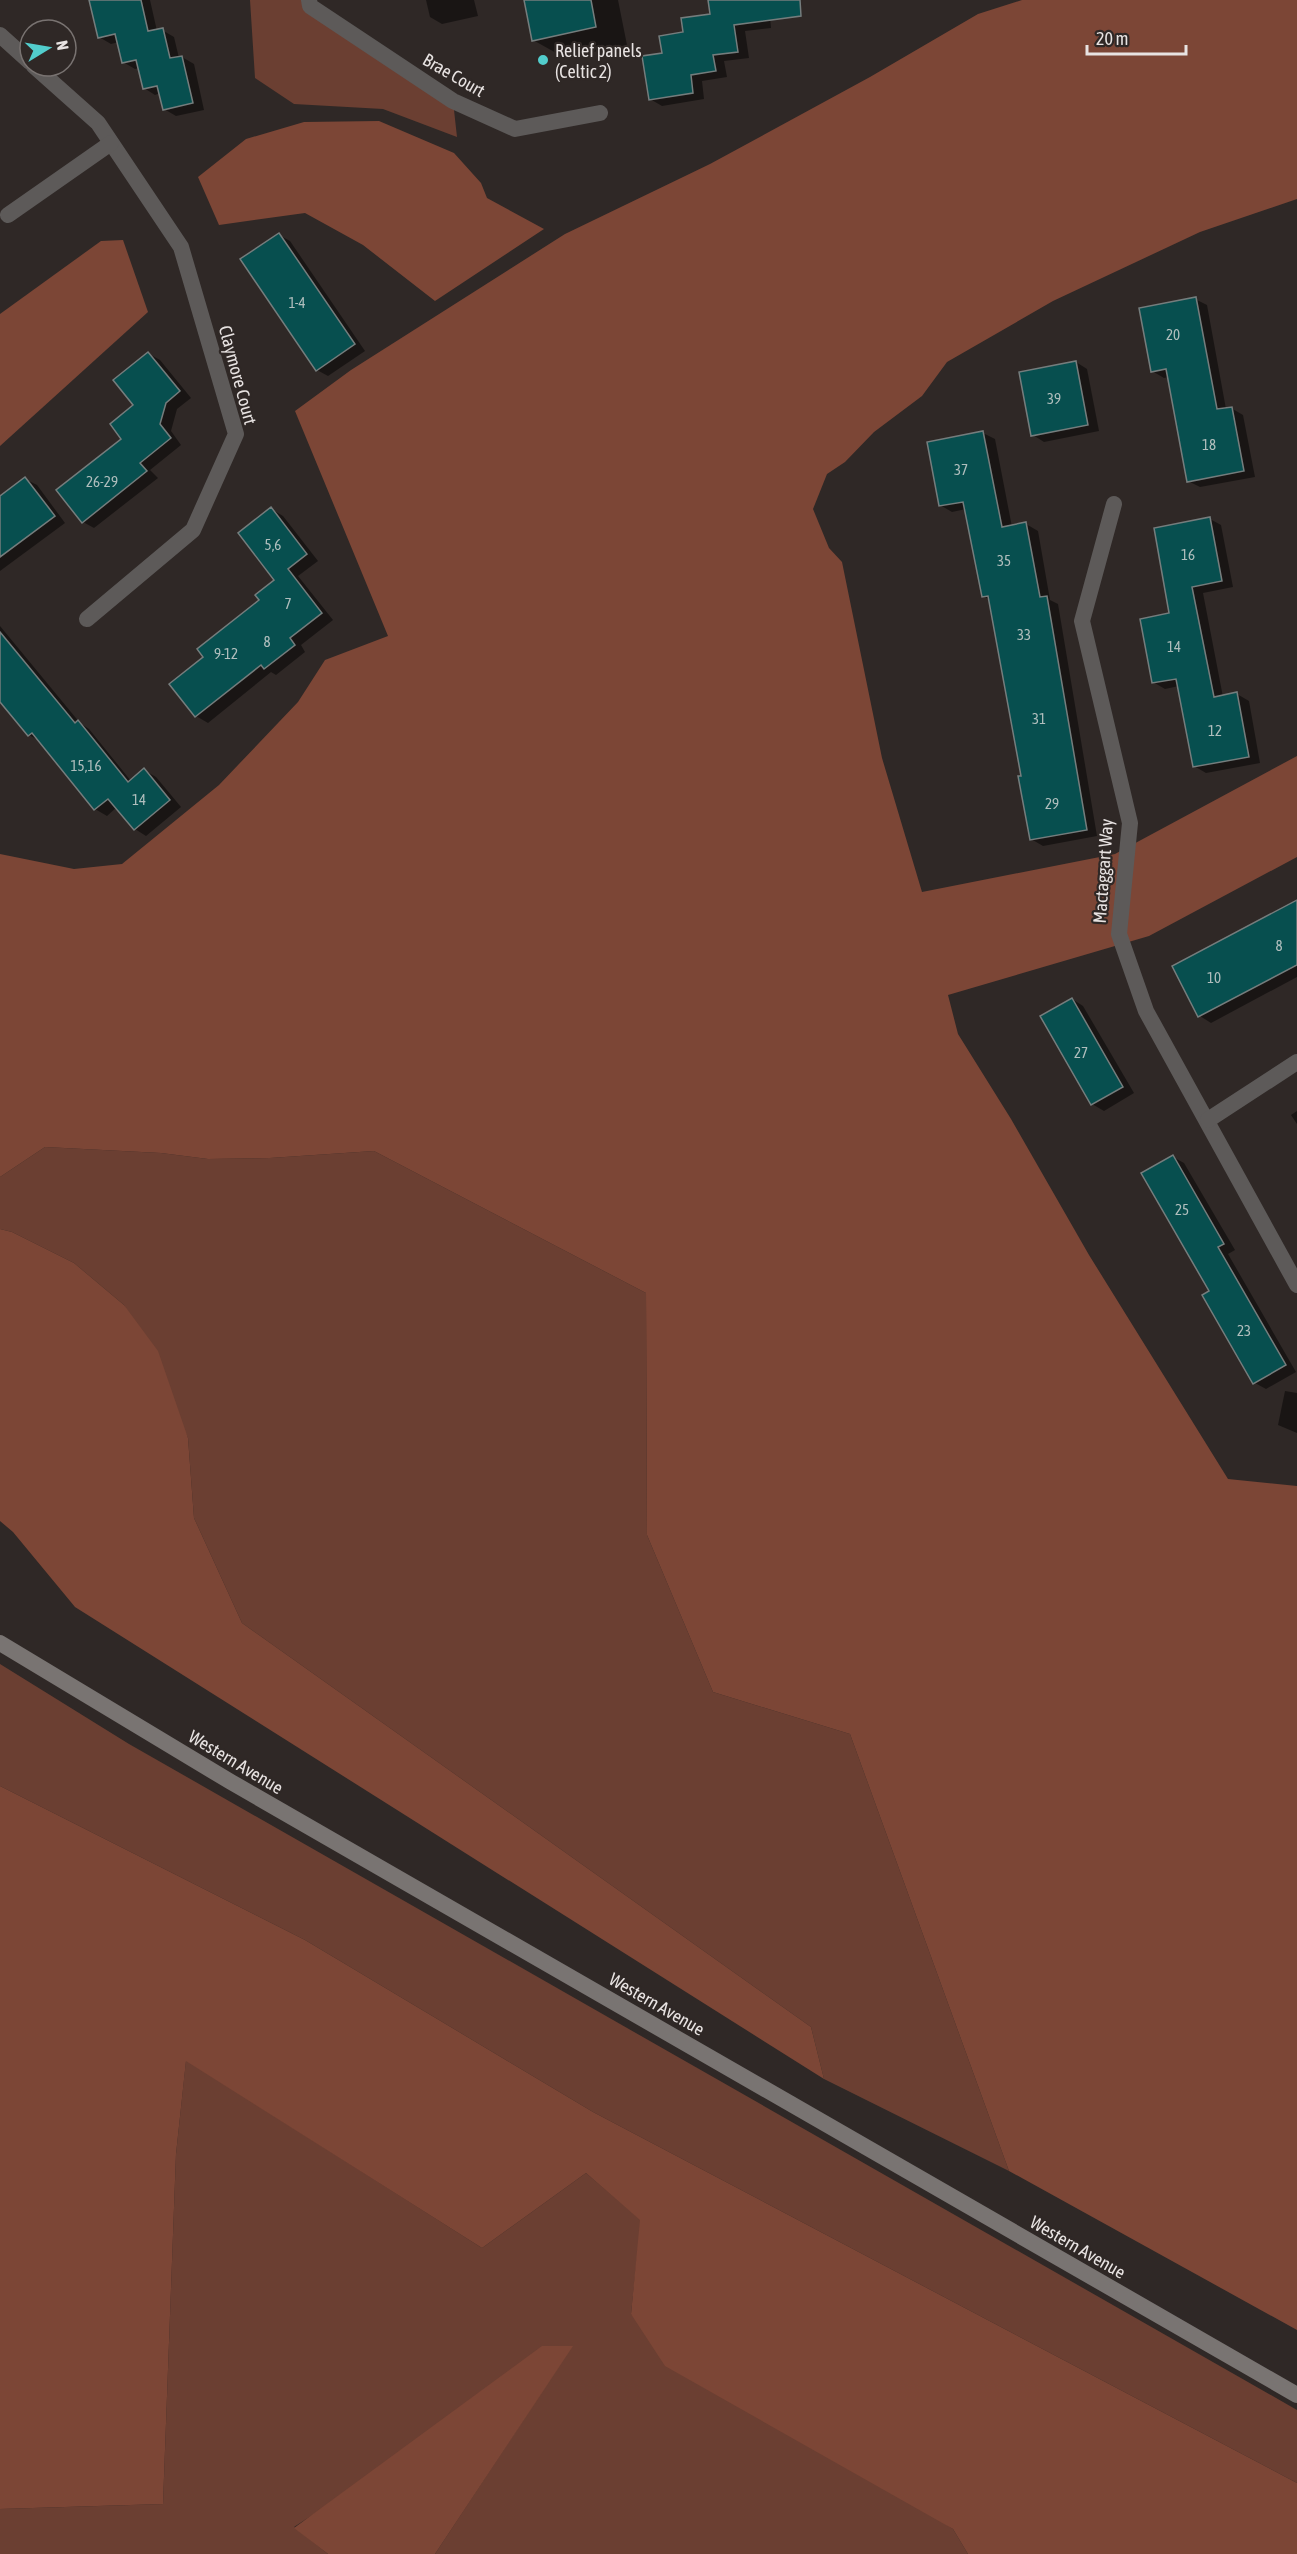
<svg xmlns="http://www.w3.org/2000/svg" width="1297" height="2554" font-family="'Asap Condensed',sans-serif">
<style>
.green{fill:#6b3f32}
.forest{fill:#7c4636}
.shadow{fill:#0007}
.building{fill:#074f4f;stroke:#757d7d;stroke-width:1.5}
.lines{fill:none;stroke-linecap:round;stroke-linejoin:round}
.minor{stroke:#5d5a59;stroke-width:16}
.secondary{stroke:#797472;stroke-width:16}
.poi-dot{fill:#52cdcc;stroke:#2f2826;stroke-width:2}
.labels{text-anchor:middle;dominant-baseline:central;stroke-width:4.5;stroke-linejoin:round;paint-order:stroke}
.number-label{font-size:15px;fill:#b0bebd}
.poi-label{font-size:18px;fill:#e8e3e2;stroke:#2f2826;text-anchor:start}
.street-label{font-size:18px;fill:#e8e3e2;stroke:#2f2826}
</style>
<rect width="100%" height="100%" fill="#2f2826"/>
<g class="green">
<path d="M250,0H307L453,101L457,137L383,109L294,104L255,78Z"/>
<path d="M45,1147L161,1153L208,1159L270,1158L374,1151L646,1293L647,1535L713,1692L850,1734L1009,2171L824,2079L811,2027L242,1623L194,1518L188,1438L124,1305L74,1263L12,1232L0,1229V1177Z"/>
<path d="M0,1664L129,1744L1297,2410V2483L593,2112L305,1940L0,1786Z"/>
<path d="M186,2060L482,2248L586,2173L641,2220L631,2314L953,2529L968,2554H435L572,2346L294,2527L328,2554H0V2509L163,2504L176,2154Z"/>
</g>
<g class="forest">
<path d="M1022,0H1297V199L1200,232L1053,301L947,362L922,396L874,432L845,462L827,474L813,509L829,548L842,562L882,758L922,892L1115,854L1297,756V857L1149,936L948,995L958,1034L1011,1119L1089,1255L1228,1479L1297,1486V2330L1009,2171L850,1734L713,1692L647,1535L646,1293L374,1151L270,1158L208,1159L161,1153L45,1147L0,1177V854L74,869L122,864L219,785L298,702L325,660L388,636L295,411L351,370L565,234L710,164L870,77L978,14Z"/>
<path d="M379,121L454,153L481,183L487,198L544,229L435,301L363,245L305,213L219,225L198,177L246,139L304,122Z"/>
<path d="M123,240L148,312L0,446V314L101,241Z"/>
<path d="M0,1229L12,1232L74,1263L124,1305L158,1351L188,1438L194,1518L242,1623L811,2027L824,2079L75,1607L13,1532L0,1521Z"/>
<path d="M0,1786L305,1940L593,2112L1297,2483V2554H968L953,2529L665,2366L631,2314L640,2220L586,2173L482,2248L186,2061L176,2154L163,2504L0,2509Z"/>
<path d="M542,2346H573L435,2554H328L294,2528Z"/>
</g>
<g class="shadow">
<path d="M91,0H150L157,31L162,30L174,37L179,58L182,57L194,64L204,110L176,116L164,109L160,93L155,95L144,88L139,68L135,69L123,62L119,42L111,44L99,37Z"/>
<path d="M426,0H474L478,16L442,24L430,17Z"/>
<path d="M525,0H618L627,45L565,58L533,40Z"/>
<path d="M719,0H798L770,16L771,28L745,31L749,58L724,61L727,77L702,81L704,99L662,106L650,99L664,54L685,33L712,16Z"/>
<path d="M279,235L290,241L365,351L328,376L317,370Z"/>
<path d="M1195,299L1207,305L1226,409L1231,408L1243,415L1255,477L1200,487L1188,481L1169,377L1164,378L1152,371Z"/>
<path d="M149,354L160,360L191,398L177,409L171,431L181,445L150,470L158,478L94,528L83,522L123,439L135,406Z"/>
<path d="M1076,362L1087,369L1099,431L1044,442L1033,435Z"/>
<path d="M983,433L995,439L1012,527L1026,524L1038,531L1050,600L1058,604L1097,836L1043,846L1031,839L1023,777L990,600L983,596L966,509L952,512L940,505Z"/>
<path d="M25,479L37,485L65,523L0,571V498Z"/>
<path d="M271,509L283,516L318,561L298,576L333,620L301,645L305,652L276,675L271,672L208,723L196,716L171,685L205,657L262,600L276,580Z"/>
<path d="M1210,519L1221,525L1233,587L1203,593L1223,697L1237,694L1249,701L1260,763L1206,773L1194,766L1179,686L1165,689L1153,682L1171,615Z"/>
<path d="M0,626L80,723L89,729L131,781L144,770L156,777L181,807L146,836L135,829L117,807L107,816L95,809L40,741L29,735L0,700Z"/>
<path d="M1297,902V977L1211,1023L1200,1016Z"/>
<path d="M1072,999L1083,1006L1134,1093L1104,1111L1092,1104Z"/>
<path d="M1297,1111V1124L1291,1115Z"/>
<path d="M1173,1157L1184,1163L1235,1250L1228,1254L1296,1372L1266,1389L1255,1383L1211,1291Z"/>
<path d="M1285,1391L1297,1393V1433L1278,1425Z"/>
</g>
<g class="building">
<path d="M89,0H141L148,31L163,28L170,58L182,56L193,103L163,110L157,86L143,89L136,60L122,63L115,34L98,38Z"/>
<path d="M524,0H591L596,27L532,41Z"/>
<path d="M708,0H800L801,16L734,25L738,52L713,55L716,71L691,75L693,93L649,100L642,56L662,53L659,36L683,32L681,18L710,14Z"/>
<path d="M279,233L355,344L316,371L240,259Z"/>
<path d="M1196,297L1217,409L1232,407L1244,471L1187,482L1166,369L1151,372L1139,308Z"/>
<path d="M148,352L180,391L166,403L160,424L171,438L140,463L147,471L82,523L56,490L121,439L110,424L133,405L113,380Z"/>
<path d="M1076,361L1088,425L1031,436L1019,372Z"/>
<path d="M983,431L1002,527L1026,522L1040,597L1047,596L1087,830L1030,840L1018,776H1021L988,596L982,597L963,502L939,506L927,442Z"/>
<path d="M25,477L55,516L0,557V496Z"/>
<path d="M271,507L307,554L288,569L322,613L290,638L295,645L264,669L261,665L195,717L169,684L203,657L197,649L259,600L255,595L274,580L238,533Z"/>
<path d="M1210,517L1222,581L1192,587L1214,697L1237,692L1249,757L1193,767L1176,679L1152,683L1140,619L1169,613L1154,528Z"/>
<path d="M0,632L75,723L78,720L128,782L144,768L170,800L134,830L108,799L94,810L32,733L28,736L0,702Z"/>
<path d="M1297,900V965L1198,1017L1172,966Z"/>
<path d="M1072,998L1123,1087L1091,1105L1040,1016Z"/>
<path d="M1173,1155L1224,1244L1218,1247L1286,1365L1253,1384L1202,1295L1209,1291L1141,1173Z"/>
</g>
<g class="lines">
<g class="minor">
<path d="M309,0L310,6L453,101L515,129L600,113"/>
<path d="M0,35L30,62"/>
<path d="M34,66L98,123L181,247L236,434L193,530L87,619"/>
<path d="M8,215L111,143"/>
<path d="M1114,504L1082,621L1130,823L1119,934L1146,1011L1297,1285"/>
<path d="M1208,1120L1297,1062"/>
</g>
<path class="secondary" d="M0,1643L231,1782L1297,2395"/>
</g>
<circle class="poi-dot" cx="543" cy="60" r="6"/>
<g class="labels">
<g class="number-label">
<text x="297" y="302">1-4</text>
<text x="1173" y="334">20</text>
<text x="1054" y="398">39</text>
<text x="1209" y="444">18</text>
<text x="961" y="469">37</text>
<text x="102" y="481">26-29</text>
<text x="273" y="544">5,6</text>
<text x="1188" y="554">16</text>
<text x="1004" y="560">35</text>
<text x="288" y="603">7</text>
<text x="1024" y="634">33</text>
<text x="267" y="641">8</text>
<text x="1174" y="646">14</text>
<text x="226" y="653">9-12</text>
<text x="1039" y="718">31</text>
<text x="1215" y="730">12</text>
<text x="86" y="765">15,16</text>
<text x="139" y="799">14</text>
<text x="1052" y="803">29</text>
<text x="1279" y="945">8</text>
<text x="1214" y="977">10</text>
<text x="1081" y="1052">27</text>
<text x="1182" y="1209">25</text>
<text x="1244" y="1330">23</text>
</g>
<g class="poi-label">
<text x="555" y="50">Relief panels<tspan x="555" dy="21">(Celtic 2)</tspan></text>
</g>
<g class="street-label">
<text transform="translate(454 75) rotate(30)">Brae Court</text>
<text transform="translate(238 375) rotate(75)">Claymore Court</text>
<text transform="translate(1103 871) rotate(-86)">Mactaggart Way</text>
<text transform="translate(236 1762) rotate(31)">Western Avenue</text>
<text transform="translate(657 2004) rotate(30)">Western Avenue</text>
<text transform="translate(1078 2247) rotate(30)">Western Avenue</text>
</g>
</g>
<g transform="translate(48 48) rotate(79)"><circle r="28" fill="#2f2826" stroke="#797371" stroke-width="1.5"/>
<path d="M0-4.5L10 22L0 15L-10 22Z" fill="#52cdcc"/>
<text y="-9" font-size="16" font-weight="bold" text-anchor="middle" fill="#e8e3e2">N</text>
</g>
<path d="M1087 45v9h99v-9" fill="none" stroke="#e8e3e2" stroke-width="3"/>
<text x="1096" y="45" font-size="18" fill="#e8e3e2" stroke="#2f2826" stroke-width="4.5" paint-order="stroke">20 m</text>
</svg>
